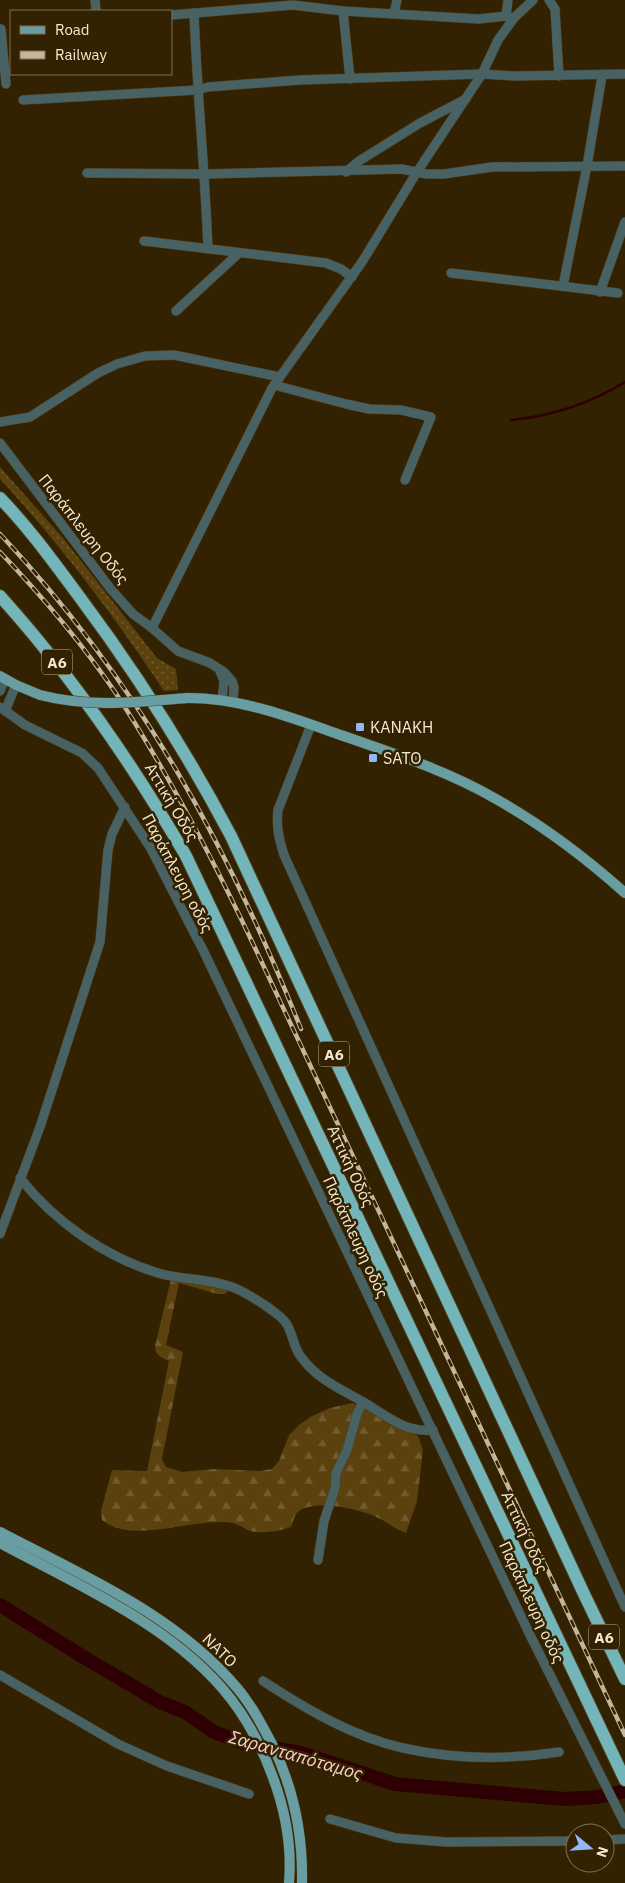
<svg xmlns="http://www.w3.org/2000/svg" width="625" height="1883" font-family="'IBM Plex Sans',sans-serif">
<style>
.grass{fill:url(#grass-dots)}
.forest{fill:url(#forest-firs)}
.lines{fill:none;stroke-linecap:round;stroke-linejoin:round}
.stream{stroke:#2e0004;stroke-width:2.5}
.river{stroke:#2e0004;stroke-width:14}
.minor-casing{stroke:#4d3e1e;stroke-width:10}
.major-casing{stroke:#4d3e1e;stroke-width:11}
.highway-casing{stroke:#4d3e1e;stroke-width:14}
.minor{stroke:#486163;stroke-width:9}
.major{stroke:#689da1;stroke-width:10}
.highway{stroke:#74b5b9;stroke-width:12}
.rail-casing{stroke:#c4b69d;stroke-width:4.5}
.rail{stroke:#322201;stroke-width:2.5;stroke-dasharray:8;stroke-linecap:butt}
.major-bridge-casing{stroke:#4d3e1e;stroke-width:11;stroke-linecap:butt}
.major-bridge{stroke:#689da1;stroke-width:10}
.poi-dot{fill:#90b8fd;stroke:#322201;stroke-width:2}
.labels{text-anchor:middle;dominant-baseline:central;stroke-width:5;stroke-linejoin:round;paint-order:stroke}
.shield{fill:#322201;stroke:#baad93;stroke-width:1}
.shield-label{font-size:15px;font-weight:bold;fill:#f5e8d1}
.street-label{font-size:16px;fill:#f5e8d1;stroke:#322201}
.poi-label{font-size:16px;fill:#f5e8d1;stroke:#322201;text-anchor:start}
.water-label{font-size:18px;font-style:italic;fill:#fdcfcd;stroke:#322201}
</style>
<defs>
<pattern id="grass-dots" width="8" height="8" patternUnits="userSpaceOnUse" patternTransform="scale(1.25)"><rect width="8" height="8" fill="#5a410d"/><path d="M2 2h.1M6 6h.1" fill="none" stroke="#725c2f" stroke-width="1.8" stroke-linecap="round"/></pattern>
<pattern id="forest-firs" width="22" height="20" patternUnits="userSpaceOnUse" patternTransform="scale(1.25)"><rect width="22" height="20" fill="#5a410d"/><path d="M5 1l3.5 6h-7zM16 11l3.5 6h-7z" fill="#725c2f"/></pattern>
</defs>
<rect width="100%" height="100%" fill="#322201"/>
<path class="grass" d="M0,467L63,538L157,658L176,669L178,690L164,691C114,616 61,545 0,479Z"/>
<path class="forest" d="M171,1279L227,1287L228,1291L225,1294H217L179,1283L166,1345L183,1352L162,1459L166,1467L182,1472L214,1469L259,1471L272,1469L279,1461L289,1435L299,1425L310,1417L330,1408L352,1403L366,1408L418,1436L423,1450L417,1501L406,1533C396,1530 386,1521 376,1517C360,1509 311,1498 297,1513C294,1516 293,1523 291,1527C280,1531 263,1534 250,1531C244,1529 239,1524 233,1523C196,1516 133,1546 102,1520L101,1511L112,1470L147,1471L169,1361C161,1357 156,1357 155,1346Z"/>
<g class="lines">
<path class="stream" d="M511,420C550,416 591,403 625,382"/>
<path class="river" d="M0,1605L85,1658L160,1702L185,1712L214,1732L243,1743L301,1753L395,1784L565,1799L598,1797L625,1791"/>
<g class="minor-casing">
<g id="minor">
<path d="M95,0L96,11"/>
<path d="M549,0L555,9L559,76"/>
<path d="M343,11L350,79"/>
<path d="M194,13C197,92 205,171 208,249"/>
<path d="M394,13L397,0"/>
<path d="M171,15L293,5L343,11L479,19L506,16L514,18"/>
<path d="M506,16L508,0"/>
<path d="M1,29L6,84"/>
<path d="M23,100L197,90L208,87L300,80L482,74L515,76L625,74"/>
<path d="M346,172L359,161L420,123L466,99"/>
<path d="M87,173L205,174L402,169L426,174H444L492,167L625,166"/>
<path d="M144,241L326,263L341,269L352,277"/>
<path d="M451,273L618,293"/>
<path d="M563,286L587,166L602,76"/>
<path d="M600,292L625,222"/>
<path d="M176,311L239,253"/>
<path d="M274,385L346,404L369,409L401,410L431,417L405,480"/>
<path d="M0,422L30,417L98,373L117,364L145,356L174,355L280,377"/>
<path d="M0,443L110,588L133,614L152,628L178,651L210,663L224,672L232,681L234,687L233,702"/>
<path d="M152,628L272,388L362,262L417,172L482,74L498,40L514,18L533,0"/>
<path d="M220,671L224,681L222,700"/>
<path d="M0,691L5,679"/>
<path d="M0,707L25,725L82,753L98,768L150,847L204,952L530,1635L625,1824"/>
<path d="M5,711L16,685"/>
<path d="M311,725L278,810C276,826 279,839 284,855L625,1607"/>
<path d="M20,1178C55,1222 105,1257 158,1273C181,1280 206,1278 229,1286C243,1290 257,1300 269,1308C274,1312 282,1317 286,1323C293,1333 293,1347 301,1357C318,1380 341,1389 365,1403C387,1416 405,1433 433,1430"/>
<path d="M0,1234L40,1127L100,942L108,850L112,834L125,807"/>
<path d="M318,1560L324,1521L335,1488L336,1473L347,1450L357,1414L363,1402"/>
<path d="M0,1675L118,1744L167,1766L249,1794"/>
<path d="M263,1681C306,1709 353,1737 403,1748C453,1759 508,1760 559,1752"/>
<path d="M330,1819L396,1838L446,1842L575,1841"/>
<path d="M605,1840L625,1839"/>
</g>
</g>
<g class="major-casing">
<g id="major">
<path d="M0,676L16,685L40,695"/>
<path d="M188,698C240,698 287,716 335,733C389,752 446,770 496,799C542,825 586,858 625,893"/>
<path d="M0,1532C84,1576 176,1615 238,1689C252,1706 262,1725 272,1744C293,1787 303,1835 302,1883"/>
<path d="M0,1543C78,1585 176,1627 231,1699C248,1721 262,1748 272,1775C285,1809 292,1847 289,1883"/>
</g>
</g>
<g class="highway-casing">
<g id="highway">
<path d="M0,498C30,529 55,564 81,599C137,674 187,753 231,836L584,1594L625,1679"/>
<path d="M0,596C72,676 132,763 186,856L625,1780"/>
</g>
</g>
<use href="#minor" class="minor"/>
<use href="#major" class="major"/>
<use href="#highway" class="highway"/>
<g class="rail-casing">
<g id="rail">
<path d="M0,534C137,680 227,843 301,1029"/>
<path d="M0,552C41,595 81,642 115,692C169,774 214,861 256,950L625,1735"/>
</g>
</g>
<use href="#rail" class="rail"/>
<g class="major-bridge-casing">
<path id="major-bridge" d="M40,695C90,708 138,702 188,698"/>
</g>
<use href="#major-bridge" class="major-bridge"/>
</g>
<g class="poi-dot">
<rect x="355" y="722" width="10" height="10" rx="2.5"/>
<rect x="368" y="753" width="10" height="10" rx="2.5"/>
</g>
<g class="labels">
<g class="shield">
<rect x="42" y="649.5" width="30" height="25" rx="4"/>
<rect x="319" y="1041.5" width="30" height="25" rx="4"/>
<rect x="589" y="1624.5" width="30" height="25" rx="4"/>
</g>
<g class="shield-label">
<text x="57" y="662">Α6</text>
<text x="334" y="1054">Α6</text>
<text x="604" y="1637">Α6</text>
</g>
<g class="street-label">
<text transform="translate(84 529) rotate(52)">Παράπλευρη Οδός</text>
<text transform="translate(172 802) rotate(59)">Αττική Οδός</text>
<text transform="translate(178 873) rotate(62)">Παράπλευρη οδός</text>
<text transform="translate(351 1166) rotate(65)">Αττική Οδός</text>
<text transform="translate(356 1237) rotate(65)">Παράπλευρη οδός</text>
<text transform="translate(525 1532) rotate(65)">Αττική Οδός</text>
<text transform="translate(532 1602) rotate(65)">Παράπλευρη οδός</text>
<text transform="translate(220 1650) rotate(44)">ΝΑΤΟ</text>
</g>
<g class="poi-label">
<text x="370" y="727">ΚΑΝΑΚΗ</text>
<text x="383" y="758">SATO</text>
</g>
<g class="water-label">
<text transform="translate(296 1755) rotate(16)">Σαρανταπόταμος</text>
</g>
</g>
<rect x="10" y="10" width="162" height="65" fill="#322201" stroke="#807154"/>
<rect x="20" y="26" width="25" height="8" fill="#689da1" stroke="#807154"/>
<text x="55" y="35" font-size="15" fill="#f5e8d1">Road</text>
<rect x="20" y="51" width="25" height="8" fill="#c4b69d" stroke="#807154"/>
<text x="55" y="60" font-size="15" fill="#f5e8d1">Railway</text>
<g transform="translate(590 1848) rotate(108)"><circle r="24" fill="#322201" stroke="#807154"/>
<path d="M0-4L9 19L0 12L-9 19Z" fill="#90b8fd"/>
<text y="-8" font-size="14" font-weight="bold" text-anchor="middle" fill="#f5e8d1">N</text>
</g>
</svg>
